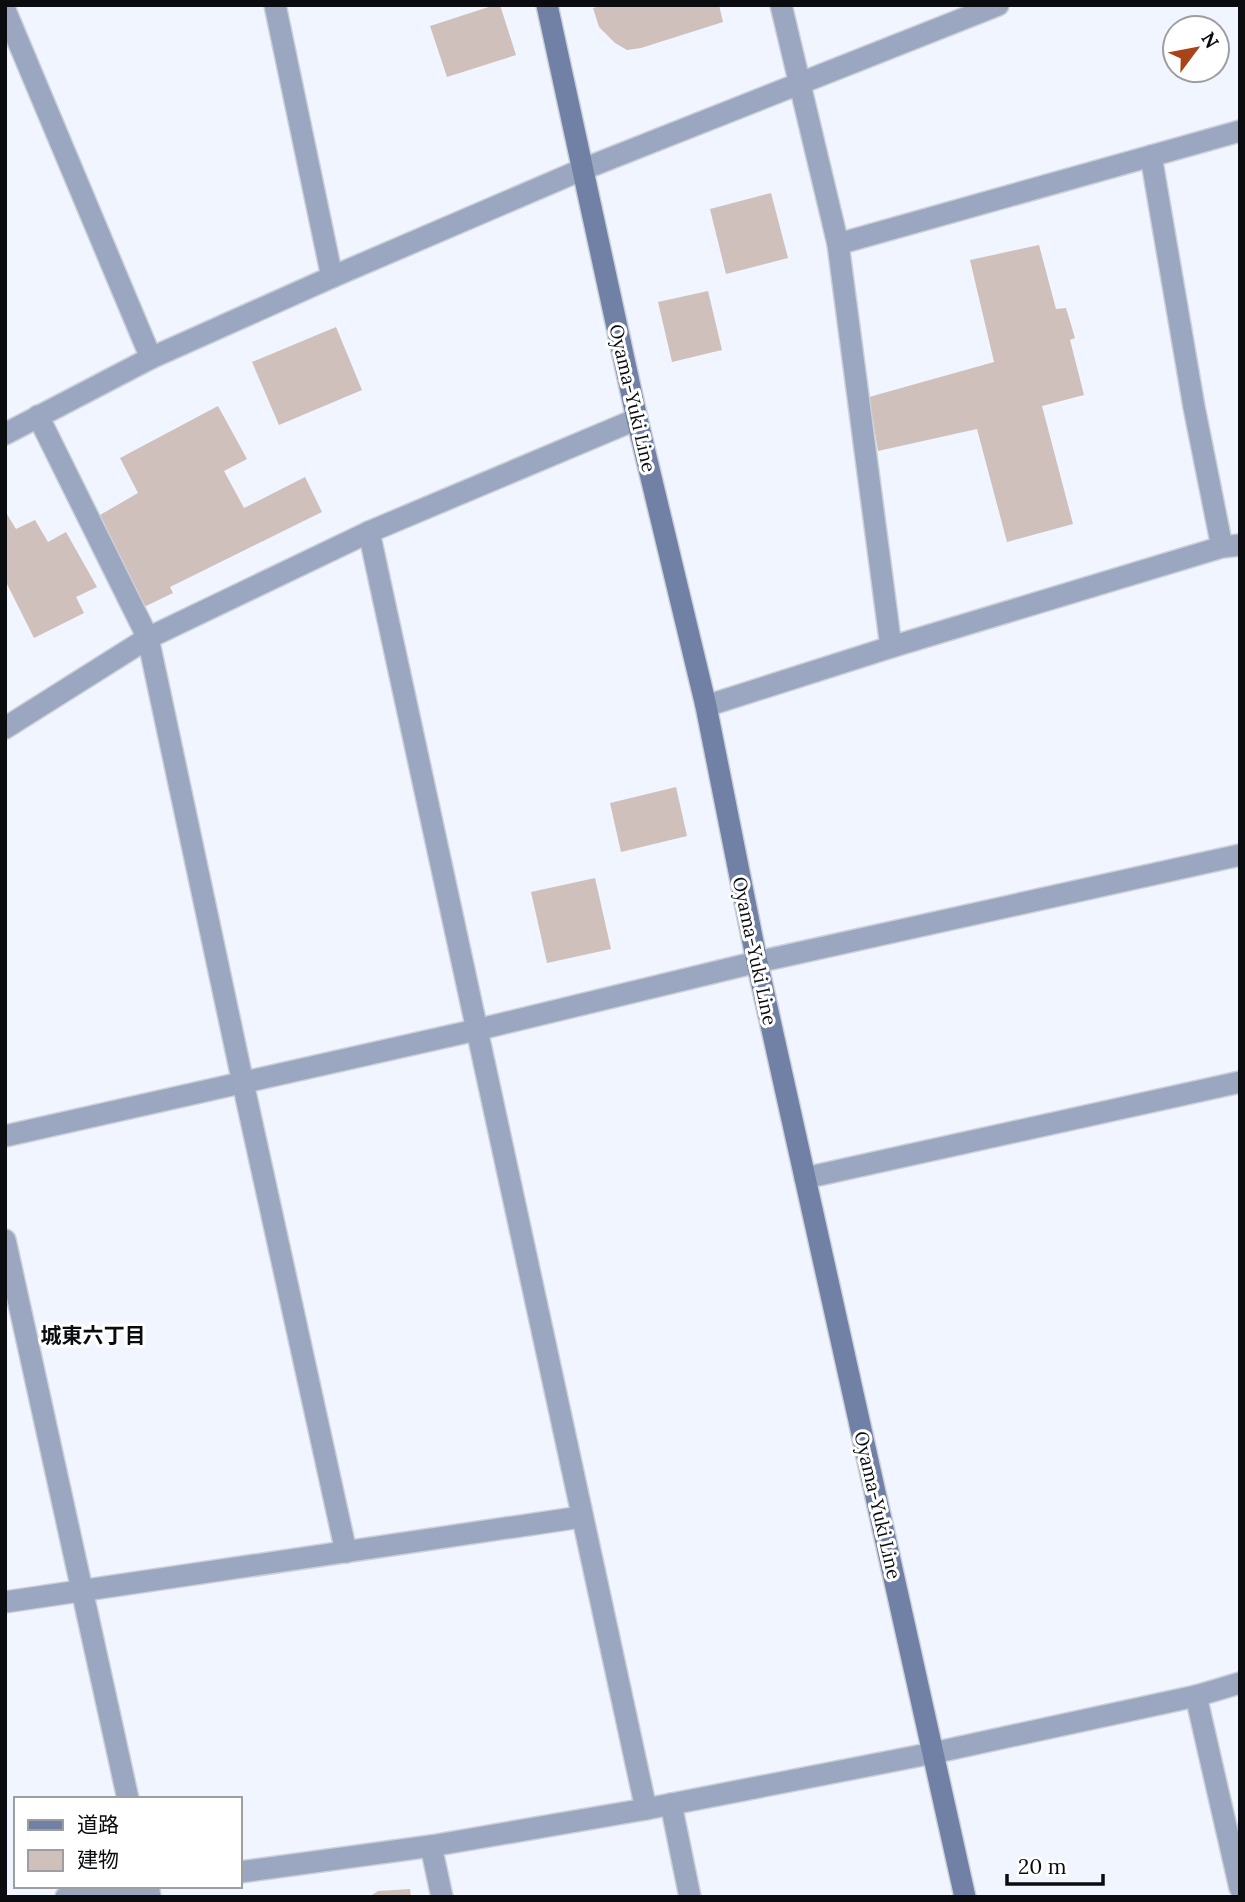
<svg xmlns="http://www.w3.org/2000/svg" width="1245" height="1902" font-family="Lora,'Noto Sans JP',serif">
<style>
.building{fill:#cfc0bb}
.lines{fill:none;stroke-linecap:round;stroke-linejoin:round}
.minor-casing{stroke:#cbd0d9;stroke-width:24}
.tertiary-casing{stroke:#cbd0d9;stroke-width:24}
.secondary-casing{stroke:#cbd0d9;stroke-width:24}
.minor{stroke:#9ba7c0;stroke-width:21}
.tertiary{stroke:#9ba7c0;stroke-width:21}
.secondary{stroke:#7081a5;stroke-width:21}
.labels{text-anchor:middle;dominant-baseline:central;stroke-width:6;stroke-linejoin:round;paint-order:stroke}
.street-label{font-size:19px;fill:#0a0c10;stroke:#fff}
.neighbourhood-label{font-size:21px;font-weight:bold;fill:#0a0c10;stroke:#fff}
</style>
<rect width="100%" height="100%" fill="#f0f5ff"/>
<g class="building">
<path d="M495,5H500L516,55L447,77L430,26Z"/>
<path d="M604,5H719L723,22L641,48L627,50L615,43L599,27L593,8Z"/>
<path d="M771,193L788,258L726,274L710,209Z"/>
<path d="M1039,245L1056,309L1066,308L1075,338L1070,340L1084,395L1042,406L1073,524L1007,542L977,429L878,451L869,397L994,362L970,260Z"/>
<path d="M708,291L722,350L672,362L658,302Z"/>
<path d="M336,327L362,390L279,425L252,362Z"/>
<path d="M218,406L247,459L224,471L244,508L305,477L322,512L170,587L173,593L144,607L100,515L138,493L120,458Z"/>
<path d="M5,511L16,529L35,520L48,542L66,532L97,587L76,597L84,613L34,638L5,580Z"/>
<path d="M676,787L687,836L621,852L610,803Z"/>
<path d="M595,878L611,949L547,963L531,892Z"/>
<path d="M410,1889L411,1897L372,1895L378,1891Z"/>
</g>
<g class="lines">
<g class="minor-casing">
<g id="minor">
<path d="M275,5L332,277"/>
<path d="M781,5L838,244L891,647"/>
<path d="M5,10L151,358"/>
<path d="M1151,156L1194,407L1222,547"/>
<path d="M838,244L1240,131"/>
<path d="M38,416L148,638L243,1083L346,1552"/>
<path d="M369,532L646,1809"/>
<path d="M706,706L891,647L1222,547L1240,545"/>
<path d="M5,728L148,638L369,532L637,419"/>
<path d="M5,1136L476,1030L757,962L1240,855"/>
<path d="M805,1178L1240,1082"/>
<path d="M5,1240L128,1799"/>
<path d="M5,1602L581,1517"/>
<path d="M1196,1696L1240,1888"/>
<path d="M671,1804L690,1897"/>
<path d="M431,1846L442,1897"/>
<path d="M148,1886L150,1897"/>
</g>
</g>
<g class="tertiary-casing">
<g id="tertiary">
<path d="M5,434L151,358L332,277L581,170L998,5"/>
<path d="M240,1872L431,1846L646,1809L933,1753L1196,1696L1240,1683"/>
<path d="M66,1897L133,1886"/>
</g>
</g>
<g class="secondary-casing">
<path id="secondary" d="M547,5L637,419L706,706L757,962L965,1897"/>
</g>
<use href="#minor" class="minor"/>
<use href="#tertiary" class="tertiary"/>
<use href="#secondary" class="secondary"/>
</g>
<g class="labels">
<g class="street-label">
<text transform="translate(633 398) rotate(77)">Oyama-Yuki Line</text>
<text transform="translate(755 951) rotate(78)">Oyama-Yuki Line</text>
<text transform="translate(878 1505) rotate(77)">Oyama-Yuki Line</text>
</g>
<g class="neighbourhood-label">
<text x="93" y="1335">城東六丁目</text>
</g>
</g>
<rect width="1245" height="1902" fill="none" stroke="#0a0c10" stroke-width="14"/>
<rect x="14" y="1797" width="228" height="91" fill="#ffffff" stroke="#9d9e9f" stroke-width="2"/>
<rect x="28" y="1820" width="35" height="10" fill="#7081a5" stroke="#9d9e9f" stroke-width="2"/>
<text x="77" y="1832" font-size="21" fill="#0a0c10">道路</text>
<rect x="28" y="1850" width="35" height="21" fill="#cfc0bb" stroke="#9d9e9f" stroke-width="2"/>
<text x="77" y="1867" font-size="21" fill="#0a0c10">建物</text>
<g transform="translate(1196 49) rotate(58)"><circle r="33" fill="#ffffff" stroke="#9d9e9f" stroke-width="2"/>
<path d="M0-5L12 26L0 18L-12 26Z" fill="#a94419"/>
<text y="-10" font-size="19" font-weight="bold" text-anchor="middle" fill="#0a0c10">N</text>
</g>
<path d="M1007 1874v10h96v-10" fill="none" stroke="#0a0c10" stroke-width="3.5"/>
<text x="1018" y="1874" font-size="21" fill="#0a0c10" stroke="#ffffff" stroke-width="5" paint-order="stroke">20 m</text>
</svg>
